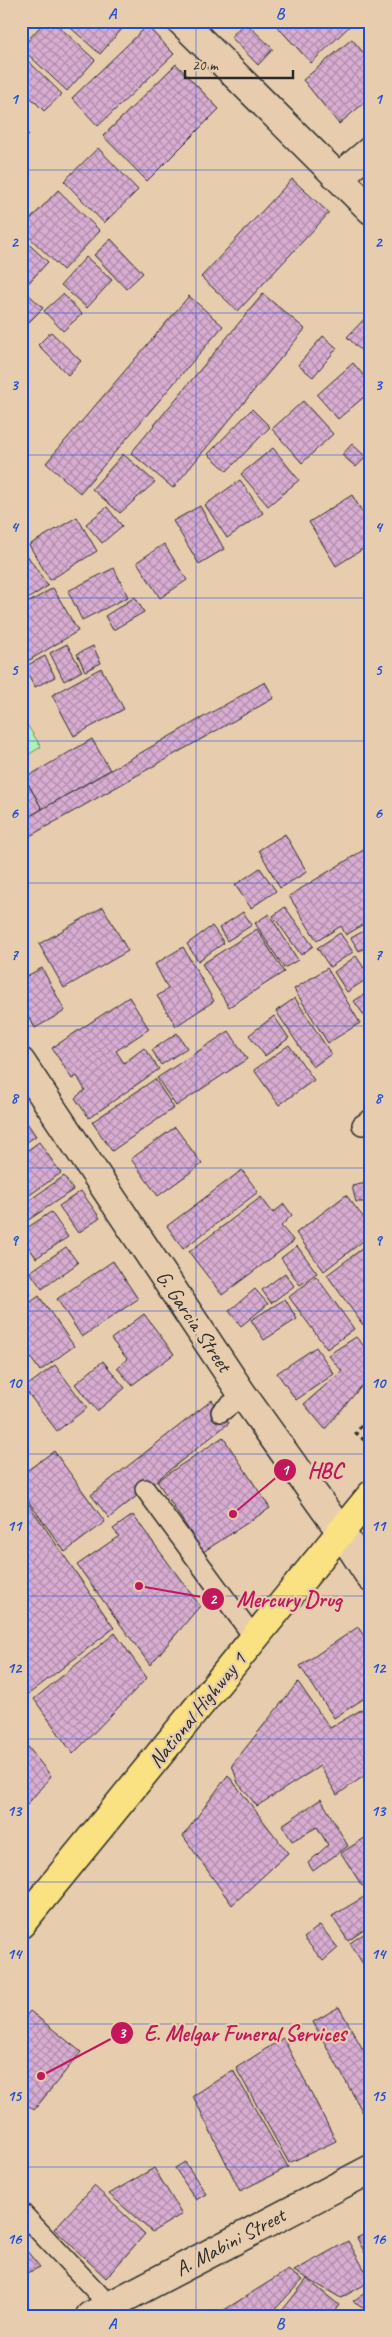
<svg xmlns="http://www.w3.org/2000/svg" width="392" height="2337" font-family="Caveat,sans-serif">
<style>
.pitch{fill:#b0f0b8;stroke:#6e8e72}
.building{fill:url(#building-cross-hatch);stroke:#2b2b2b}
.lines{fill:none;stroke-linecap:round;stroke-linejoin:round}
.lane-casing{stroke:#2b2b2b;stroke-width:22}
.street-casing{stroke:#2b2b2b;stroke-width:31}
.secondary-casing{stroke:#2b2b2b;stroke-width:31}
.highway-casing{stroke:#2b2b2b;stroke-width:31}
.path{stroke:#2b2b2b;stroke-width:3;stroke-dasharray:4 4;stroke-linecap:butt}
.lane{stroke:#e7cdae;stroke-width:19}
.street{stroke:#e7cdae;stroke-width:28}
.secondary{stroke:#e7cdae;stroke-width:28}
.highway{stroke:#fae181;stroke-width:28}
.grid{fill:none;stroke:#1d4ed8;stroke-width:1;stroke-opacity:0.55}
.labels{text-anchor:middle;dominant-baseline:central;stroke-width:4.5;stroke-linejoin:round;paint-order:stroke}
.street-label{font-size:21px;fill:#2b2b2b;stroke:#e7cdae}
.leader{fill:none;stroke:#c2185b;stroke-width:2}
.callout-dot{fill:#c2185b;stroke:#e7cdae;stroke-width:2}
.mark-label{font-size:15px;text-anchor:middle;font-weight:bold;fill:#fff}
.callout-label{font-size:22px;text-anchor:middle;font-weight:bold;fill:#c2185b;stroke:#e7cdae;stroke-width:4.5;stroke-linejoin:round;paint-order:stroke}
.neatline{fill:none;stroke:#1d4ed8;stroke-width:2}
.grid-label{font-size:16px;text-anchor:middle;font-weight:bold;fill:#1d4ed8}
</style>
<defs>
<pattern id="building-cross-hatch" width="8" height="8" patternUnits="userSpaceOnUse" patternTransform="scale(1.25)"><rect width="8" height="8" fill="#d9add2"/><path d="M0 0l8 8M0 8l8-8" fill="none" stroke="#b08dab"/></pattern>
</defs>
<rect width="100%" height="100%" fill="#e7cdae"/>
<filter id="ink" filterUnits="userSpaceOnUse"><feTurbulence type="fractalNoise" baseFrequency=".02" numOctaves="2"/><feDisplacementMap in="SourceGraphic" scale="10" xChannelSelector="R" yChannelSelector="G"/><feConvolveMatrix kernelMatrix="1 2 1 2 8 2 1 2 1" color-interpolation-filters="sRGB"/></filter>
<g filter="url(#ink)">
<path class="pitch" d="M21,715L41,747L21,759Z"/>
<g class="building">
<path d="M45,21H53L95,60L67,91L21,48Z"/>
<path d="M63,21H129L100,54Z"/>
<path d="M272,21H355L311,63Z"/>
<path d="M245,22L273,49L258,65L231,37Z"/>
<path d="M147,26L174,54L98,126L72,98Z"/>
<path d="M352,39L371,62V97L339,124L303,80Z"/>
<path d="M21,54L62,94L44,111L26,93L21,98Z"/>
<path d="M176,64L219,109L147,181L103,136Z"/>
<path d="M21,127L29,135L21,144Z"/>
<path d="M98,148L138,190L104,223L64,181Z"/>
<path d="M292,179L329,213L238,311L201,277Z"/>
<path d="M58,190L100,231L63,270L21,229Z"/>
<path d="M21,237L48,262L21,291Z"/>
<path d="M111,239L143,273L126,289L94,255Z"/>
<path d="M86,257L112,280L87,308L61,285Z"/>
<path d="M26,292L43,308L27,324L21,319V297Z"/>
<path d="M63,294L82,314L63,331L44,311Z"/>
<path d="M263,294L305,329L173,488L131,453Z"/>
<path d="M189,296L223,326L80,493L46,463Z"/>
<path d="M371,312V360L347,337Z"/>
<path d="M51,332L81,361L68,375L38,345Z"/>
<path d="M323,336L337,348L313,377L298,365Z"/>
<path d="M353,363L371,384V391L338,419L317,395Z"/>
<path d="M303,401L333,434L302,463L272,429Z"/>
<path d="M252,409L270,427L227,471L208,454Z"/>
<path d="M352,444L366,457L356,467L342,455Z"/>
<path d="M273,448L299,480L268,506L241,474Z"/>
<path d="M123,454L155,482L120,513L92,489Z"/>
<path d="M240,480L263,513L227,538L205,505Z"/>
<path d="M352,495L371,526V544L336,566L309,522Z"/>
<path d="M200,506L224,549L199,564L173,521Z"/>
<path d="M107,507L122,526L102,543L86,524Z"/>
<path d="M77,517L97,551L50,580L29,545Z"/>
<path d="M164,544L187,580L160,598L137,562Z"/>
<path d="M27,555L48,586L21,603V559Z"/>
<path d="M114,568L128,597L82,620L68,591Z"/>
<path d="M53,588L78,631L28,661L21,650V607Z"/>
<path d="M135,597L144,612L113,630L105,616Z"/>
<path d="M67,644L82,671L64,681L50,653Z"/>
<path d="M93,646L101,663L85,671L77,654Z"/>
<path d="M45,656L55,677L35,687L24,667Z"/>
<path d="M101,668L124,709L74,736L52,695Z"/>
<path d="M265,682L274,698L21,841V821Z"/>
<path d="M92,739L110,770L42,809L25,778Z"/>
<path d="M25,778L42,809L21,821V780Z"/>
<path d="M285,834L307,872L280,888L259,850Z"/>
<path d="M370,846L371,920L346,935L341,926L317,941L289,896Z"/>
<path d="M260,868L276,891L251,908L235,885Z"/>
<path d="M103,907L128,951L64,988L39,944Z"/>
<path d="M285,907L313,946L301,955L273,916Z"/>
<path d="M243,912L252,925L227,941L219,928Z"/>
<path d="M269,914L298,960L284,968L255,923Z"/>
<path d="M212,926L224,943L198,961L187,944Z"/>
<path d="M371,927V945L359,951L351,938Z"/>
<path d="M257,929L284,972L229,1007L202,964Z"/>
<path d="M340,933L353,952L330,967L317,948Z"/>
<path d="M183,947L214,1001L176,1026L157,996L168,989L155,964Z"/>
<path d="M356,956L370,977L347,992L334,972Z"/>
<path d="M42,968L65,1011L35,1028L21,1003V979Z"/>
<path d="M327,968L360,1023L328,1043L294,989Z"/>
<path d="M371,990V1025L354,1001Z"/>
<path d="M129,997L149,1029L116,1051L124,1063L144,1048L159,1069L89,1118L75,1098L85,1090L77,1076L72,1079L52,1048Z"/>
<path d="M295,998L331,1054L313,1067L276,1011Z"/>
<path d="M274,1016L289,1038L265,1056L249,1035Z"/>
<path d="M229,1031L247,1059L176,1106L157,1078Z"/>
<path d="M177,1033L187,1048L161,1065L152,1050Z"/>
<path d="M289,1045L314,1080L279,1105L254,1070Z"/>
<path d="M155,1079L174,1108L112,1151L92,1122Z"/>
<path d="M21,1114L36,1136L21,1146Z"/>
<path d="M175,1127L202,1164L158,1196L131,1159Z"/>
<path d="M39,1142L61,1173L21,1201V1155Z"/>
<path d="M242,1170L258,1192L183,1249L167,1226Z"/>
<path d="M64,1176L73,1190L21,1225V1206Z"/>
<path d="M371,1182V1202H356L352,1186Z"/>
<path d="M81,1191L100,1218L78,1233L59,1206Z"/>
<path d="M346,1195L371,1227V1235L324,1271L296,1233Z"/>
<path d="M261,1197L273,1213L284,1204L292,1215L281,1226L294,1241L222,1295L189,1252Z"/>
<path d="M51,1212L68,1237L36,1258L21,1235V1232Z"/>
<path d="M371,1242V1319L363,1325L327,1275Z"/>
<path d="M21,1245L28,1255L21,1260Z"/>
<path d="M297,1246L317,1273L300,1285L281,1258Z"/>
<path d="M66,1247L78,1263L42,1289L30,1272Z"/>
<path d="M113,1261L138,1299L82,1337L57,1299Z"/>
<path d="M285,1273L294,1286L271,1303L262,1290Z"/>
<path d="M316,1276L354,1329L327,1349L289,1297Z"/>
<path d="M21,1281L31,1295L21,1302Z"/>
<path d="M255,1289L268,1304L241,1326L229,1311Z"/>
<path d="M39,1296L74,1346L40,1371L21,1344V1309Z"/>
<path d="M285,1299L297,1319L264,1340L251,1320Z"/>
<path d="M144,1314L174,1354L132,1385L117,1368L127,1359L111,1339Z"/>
<path d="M356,1337L371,1354V1375L325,1429L304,1404L342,1371L328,1355Z"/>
<path d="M316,1347L334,1374L296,1400L277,1373Z"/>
<path d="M103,1361L125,1388L97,1411L75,1384Z"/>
<path d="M55,1365L87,1408L57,1431L24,1388Z"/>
<path d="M212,1400L229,1423L109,1518L91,1495Z"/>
<path d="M223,1437L270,1508L203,1552L157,1481Z"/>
<path d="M54,1451L105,1522L65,1552L21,1491V1475Z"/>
<path d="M21,1493L114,1628L21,1700Z"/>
<path d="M133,1515L200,1606L150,1665L77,1565L119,1536L113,1529Z"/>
<path d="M358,1627L371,1647V1694L334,1718L300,1666Z"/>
<path d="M115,1633L147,1678L73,1754L34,1699Z"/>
<path d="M298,1682L330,1728L371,1704V1771L337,1795L320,1766L257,1806L238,1783L232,1765Z"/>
<path d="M21,1738L51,1776L21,1812Z"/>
<path d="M228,1775L288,1853L232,1905L183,1836Z"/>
<path d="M321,1799L348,1846L313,1871L308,1863L328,1845L317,1827L292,1841L282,1825Z"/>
<path d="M371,1834V1880L362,1886L341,1853Z"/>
<path d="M364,1897L371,1908V1925L348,1941L332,1916Z"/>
<path d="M320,1925L338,1948L323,1961L304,1938Z"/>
<path d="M371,1929V1977L350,1943Z"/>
<path d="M339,2007L371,2064V2127L313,2022Z"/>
<path d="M30,2011L81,2052L34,2110L21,2100V2022Z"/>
<path d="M283,2038L336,2141L289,2163L236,2068Z"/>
<path d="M233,2070L288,2167L240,2191L193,2096Z"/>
<path d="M185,2162L206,2194L196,2200L175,2168Z"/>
<path d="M154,2168L182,2214L152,2232L109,2194Z"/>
<path d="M94,2186L145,2234L106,2278L54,2229Z"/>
<path d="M371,2231V2257L368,2259L357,2238Z"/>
<path d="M348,2241L371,2281L341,2298L294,2271Z"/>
<path d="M21,2244L40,2267L21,2276Z"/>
<path d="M288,2270L302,2280L269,2316H226L221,2312Z"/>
<path d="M307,2279L339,2305L331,2316H278Z"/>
<path d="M371,2289V2312L353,2301Z"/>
</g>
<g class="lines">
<g class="lane-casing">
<g id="lane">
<path d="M362,1125L371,1119"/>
<path d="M221,1412L243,1395"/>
<path d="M145,1489L255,1639"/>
<path d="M21,2212L109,2305"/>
</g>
</g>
<g class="street-casing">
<path id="street" d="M339,177L371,150"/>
</g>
<g class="secondary-casing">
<g id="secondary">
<path d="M181,21L371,210"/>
<path d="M21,1062L243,1395L341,1532L371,1578"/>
<path d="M90,2316L371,2169"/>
</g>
</g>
<g class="highway-casing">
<path id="highway" d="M21,1924L371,1495"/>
</g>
<path class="path" d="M371,1413L356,1433L364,1440L371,1431"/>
<use href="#lane" class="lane"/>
<use href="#street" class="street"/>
<use href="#secondary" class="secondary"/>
<use href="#highway" class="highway"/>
</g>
</g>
<path class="grid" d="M196,21V2316M21,170H371M21,313H371M21,455H371M21,598H371M21,741H371M21,883H371M21,1026H371M21,1168H371M21,1311H371M21,1454H371M21,1596H371M21,1739H371M21,1882H371M21,2024H371M21,2167H371"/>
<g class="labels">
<g class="street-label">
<text transform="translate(194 1321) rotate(56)">G. Garcia Street</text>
<text transform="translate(197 1710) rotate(-51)">National Highway 1</text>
<text transform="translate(230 2242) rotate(-28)">A. Mabini Street</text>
</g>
</g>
<path class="leader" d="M233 1514L285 1470M139 1586L213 1599M41 2076L122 2033"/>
<g class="callout-dot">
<circle cx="233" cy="1514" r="5"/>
<circle cx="139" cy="1586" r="5"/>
<circle cx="41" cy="2076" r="5"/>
<circle cx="285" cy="1470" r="12"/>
<circle cx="213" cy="1599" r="12"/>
<circle cx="122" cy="2033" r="12"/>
</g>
<g class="mark-label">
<text x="285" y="1475">1</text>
<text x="213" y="1604">2</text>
<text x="122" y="2038">3</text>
</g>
<g class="callout-label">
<text x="325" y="1478">HBC</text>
<text x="289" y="1607">Mercury Drug</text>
<text x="245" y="2041">E. Melgar Funeral Services</text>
</g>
<rect width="392" height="2337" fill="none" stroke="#e7cdae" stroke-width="55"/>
<path d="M185 70v8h108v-8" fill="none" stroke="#2b2b2b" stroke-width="2.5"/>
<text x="192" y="70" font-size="15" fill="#2b2b2b" stroke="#e7cdae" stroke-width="4" paint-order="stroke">20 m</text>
<rect x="28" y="28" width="336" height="2282" class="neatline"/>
<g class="grid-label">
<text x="112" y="19">A</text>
<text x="280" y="19">B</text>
<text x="14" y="104">1</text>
<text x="378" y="104">1</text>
<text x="14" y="247">2</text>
<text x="378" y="247">2</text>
<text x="14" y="390">3</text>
<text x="378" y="390">3</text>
<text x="14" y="532">4</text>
<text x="378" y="532">4</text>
<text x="14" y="675">5</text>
<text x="378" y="675">5</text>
<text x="14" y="818">6</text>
<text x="378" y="818">6</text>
<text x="14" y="960">7</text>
<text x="378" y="960">7</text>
<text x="14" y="1103">8</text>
<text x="378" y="1103">8</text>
<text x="14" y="1245">9</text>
<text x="378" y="1245">9</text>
<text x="14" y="1388">10</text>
<text x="378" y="1388">10</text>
<text x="14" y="1531">11</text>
<text x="378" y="1531">11</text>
<text x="14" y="1673">12</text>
<text x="378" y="1673">12</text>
<text x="14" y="1816">13</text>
<text x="378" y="1816">13</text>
<text x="14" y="1959">14</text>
<text x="378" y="1959">14</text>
<text x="14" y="2101">15</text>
<text x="378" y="2101">15</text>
<text x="14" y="2244">16</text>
<text x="378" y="2244">16</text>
<text x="112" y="2329">A</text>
<text x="280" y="2329">B</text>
</g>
</svg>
